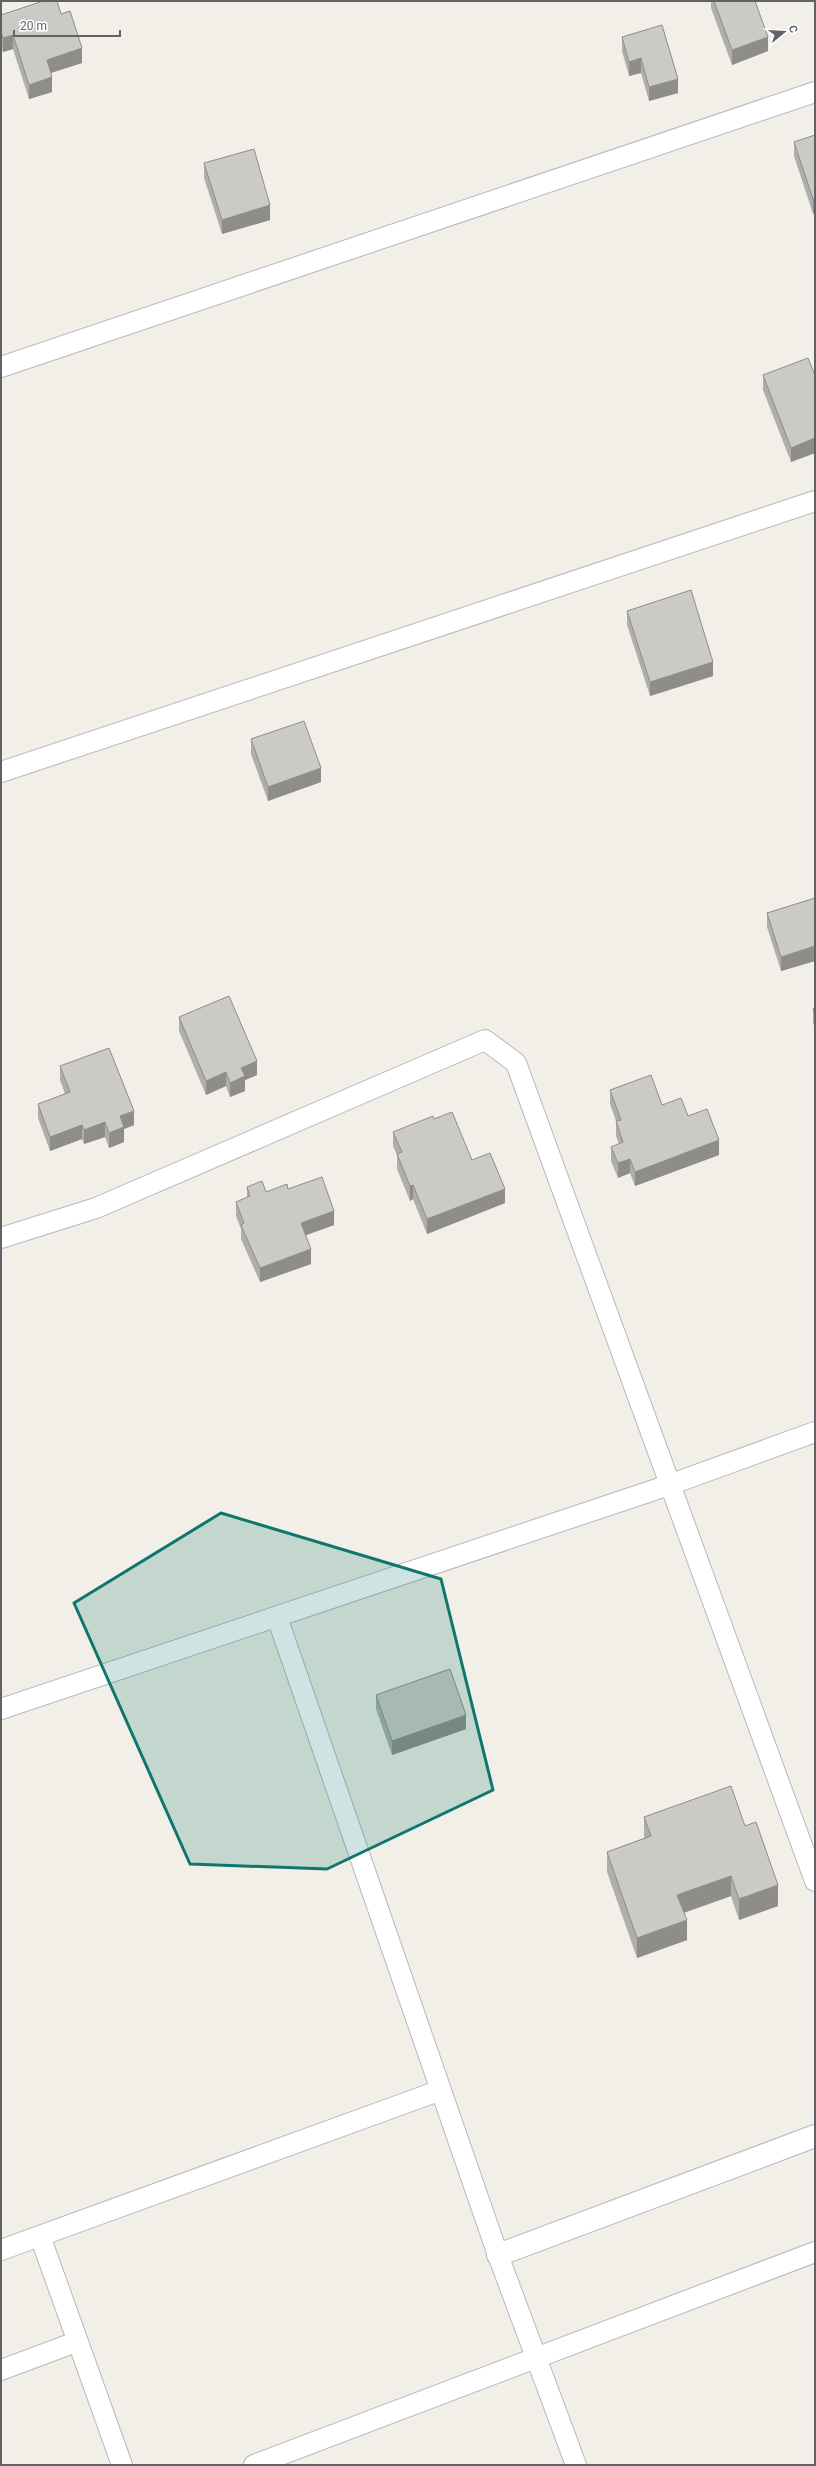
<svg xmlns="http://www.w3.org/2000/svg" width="816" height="2466" font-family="Roboto,sans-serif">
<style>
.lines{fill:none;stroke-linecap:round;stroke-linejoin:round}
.lane-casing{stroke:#b5b8bc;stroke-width:22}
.street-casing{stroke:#b5b8bc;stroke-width:24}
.lane{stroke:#fff;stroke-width:20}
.street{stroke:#fff;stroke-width:22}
.wall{fill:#afaea9}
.shaded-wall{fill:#8f8d8a}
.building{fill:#cccac5;stroke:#8f8d8a}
.marked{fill:#0f766e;fill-opacity:0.2;stroke:#0f766e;stroke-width:3;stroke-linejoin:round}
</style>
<rect width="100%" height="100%" fill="#f1efe8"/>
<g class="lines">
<g class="lane-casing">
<g id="lane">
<path d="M1,367L815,92"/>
<path d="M1,772L815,501"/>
<path d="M1,1238L96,1208L485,1040L516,1063L815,1881"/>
<path d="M277,1617L498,2255L576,2465"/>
<path d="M1,1709L669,1485L815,1432"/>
<path d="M40,2236L122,2465"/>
<path d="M1,2250L441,2090"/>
<path d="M1,2370L76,2342"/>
<path d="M254,2465L815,2252"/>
</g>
</g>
<g class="street-casing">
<path id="street" d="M498,2255L815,2136"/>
</g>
<use href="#lane" class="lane"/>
<use href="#street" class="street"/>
</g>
<g class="wall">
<path d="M711,1H755L768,51L732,65L711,8Z"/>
<path d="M1,15L82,63L51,73L52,92L29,99L13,49L3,52L1,46Z"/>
<path d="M622,37L678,93L649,101L641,73L629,76L622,51Z"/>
<path d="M815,135L813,214L794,156V142Z"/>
<path d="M204,163L270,220L222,234L204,178Z"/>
<path d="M763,375H815V453L791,462L763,390Z"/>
<path d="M627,611L713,676L650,696L627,625Z"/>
<path d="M251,739L321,782L268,801L251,754Z"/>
<path d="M815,898V961L781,971L767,927V913Z"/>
<path d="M815,1008V1029L813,1023V1009Z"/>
<path d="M179,1017L257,1075L245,1080V1091L230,1097L226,1086L206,1095L179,1031Z"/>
<path d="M60,1066L134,1125L124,1129V1142L109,1148L105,1137L84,1144L82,1139L50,1151L38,1118V1104L65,1094L60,1080Z"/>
<path d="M610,1090L662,1105L688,1116L719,1155L635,1186L630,1173L618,1178L611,1161V1147L619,1144L616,1136V1121L610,1104Z"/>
<path d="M434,1119L472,1160L505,1203L427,1234L413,1199L410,1201L397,1169V1155L393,1146V1132Z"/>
<path d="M247,1187L266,1192L288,1189L334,1225L306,1235L311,1264L260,1282L241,1239V1229L236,1216V1202L247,1198Z"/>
<path d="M376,1695L466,1729L392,1755L376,1709Z"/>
<path d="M644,1817L745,1826L778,1906L739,1920L731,1896L684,1913L687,1940L637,1958L607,1872V1852L644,1838Z"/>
</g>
<g class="shaded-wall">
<path d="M13,35V49L3,52V38Z"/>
<path d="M768,37V51L732,65V50Z"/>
<path d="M82,48V63L47,74V60Z"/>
<path d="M641,58V73L629,76V62Z"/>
<path d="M52,77V92L29,99V85Z"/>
<path d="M678,79V93L649,101V87Z"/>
<path d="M813,199H815V213L813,214Z"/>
<path d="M270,205V220L222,234V220Z"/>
<path d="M815,438V453L791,462V448Z"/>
<path d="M713,662V676L650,696V682Z"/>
<path d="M321,768V782L268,801V787Z"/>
<path d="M815,946V961L781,971V957Z"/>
<path d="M257,1061V1075L245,1080V1091L230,1097V1083L241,1068Z"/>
<path d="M226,1072V1086L206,1095V1081Z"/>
<path d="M134,1111V1125L124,1129V1142L109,1148V1133L120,1116Z"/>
<path d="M105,1122V1137L84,1144V1130Z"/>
<path d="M82,1125V1139L50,1151V1137Z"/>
<path d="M719,1140V1155L635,1186V1172Z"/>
<path d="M630,1159V1173L618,1178V1163Z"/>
<path d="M413,1185V1199L410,1201V1186Z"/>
<path d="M505,1189V1203L427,1234V1219Z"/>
<path d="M334,1211V1225L301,1237V1223Z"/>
<path d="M311,1249V1264L260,1282V1268Z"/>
<path d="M466,1715V1729L392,1755V1741Z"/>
<path d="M731,1876V1896L677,1915V1895Z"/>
<path d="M778,1885V1906L739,1920V1899Z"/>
<path d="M687,1920V1940L637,1958V1938Z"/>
</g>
<g class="building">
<path d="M43,1H57L61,14L70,11L82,48L47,60L52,77L29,85L13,35L3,38L1,32V15Z"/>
<path d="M714,1H755L768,37L732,50Z"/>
<path d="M662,25L678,79L649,87L641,58L629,62L622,37Z"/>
<path d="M815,135V199H813L794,142Z"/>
<path d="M254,149L270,205L222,220L204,163Z"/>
<path d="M808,358L815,375V438L791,448L763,375Z"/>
<path d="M691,590L713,662L650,682L627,611Z"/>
<path d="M304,721L321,768L268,787L251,739Z"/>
<path d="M815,898V946L781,957L767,913Z"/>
<path d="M229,996L257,1061L241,1068L245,1076L230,1083L226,1072L206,1081L179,1017Z"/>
<path d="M815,1008V1015L813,1009Z"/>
<path d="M109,1048L134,1111L120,1116L124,1127L109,1133L105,1122L84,1130L82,1125L50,1137L38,1104L70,1092L60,1066Z"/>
<path d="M651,1075L662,1105L681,1098L688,1116L707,1109L719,1140L635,1172L630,1159L618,1163L611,1147L623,1142L616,1121L621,1120L610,1090Z"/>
<path d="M452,1112L472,1160L490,1153L505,1189L427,1219L413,1185L410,1186L397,1154L402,1152L393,1132L433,1116L434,1119Z"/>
<path d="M322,1177L334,1211L301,1223L311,1249L260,1268L241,1225L244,1223L236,1202L250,1196L247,1187L262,1181L266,1192L287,1184L288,1189Z"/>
<path d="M450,1669L466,1715L392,1741L376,1695Z"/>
<path d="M731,1786L745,1826L756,1822L778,1885L739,1899L731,1876L677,1895L687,1920L637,1938L607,1852L651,1836L644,1817Z"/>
</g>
<path class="marked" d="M221,1513L441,1579L493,1790L327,1869L190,1864L74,1603Z"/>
<rect width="816" height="2466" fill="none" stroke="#5f6368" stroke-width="4"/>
<g transform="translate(784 32) rotate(72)" stroke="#ffffff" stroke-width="3" paint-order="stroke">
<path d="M0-3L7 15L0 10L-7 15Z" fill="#5f6368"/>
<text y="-6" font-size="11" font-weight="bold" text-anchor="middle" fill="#5f6368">С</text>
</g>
<path d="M14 30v6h106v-6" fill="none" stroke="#5f6368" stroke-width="2"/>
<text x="20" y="30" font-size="12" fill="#5f6368" stroke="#ffffff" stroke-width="3" paint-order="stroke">20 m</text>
</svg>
